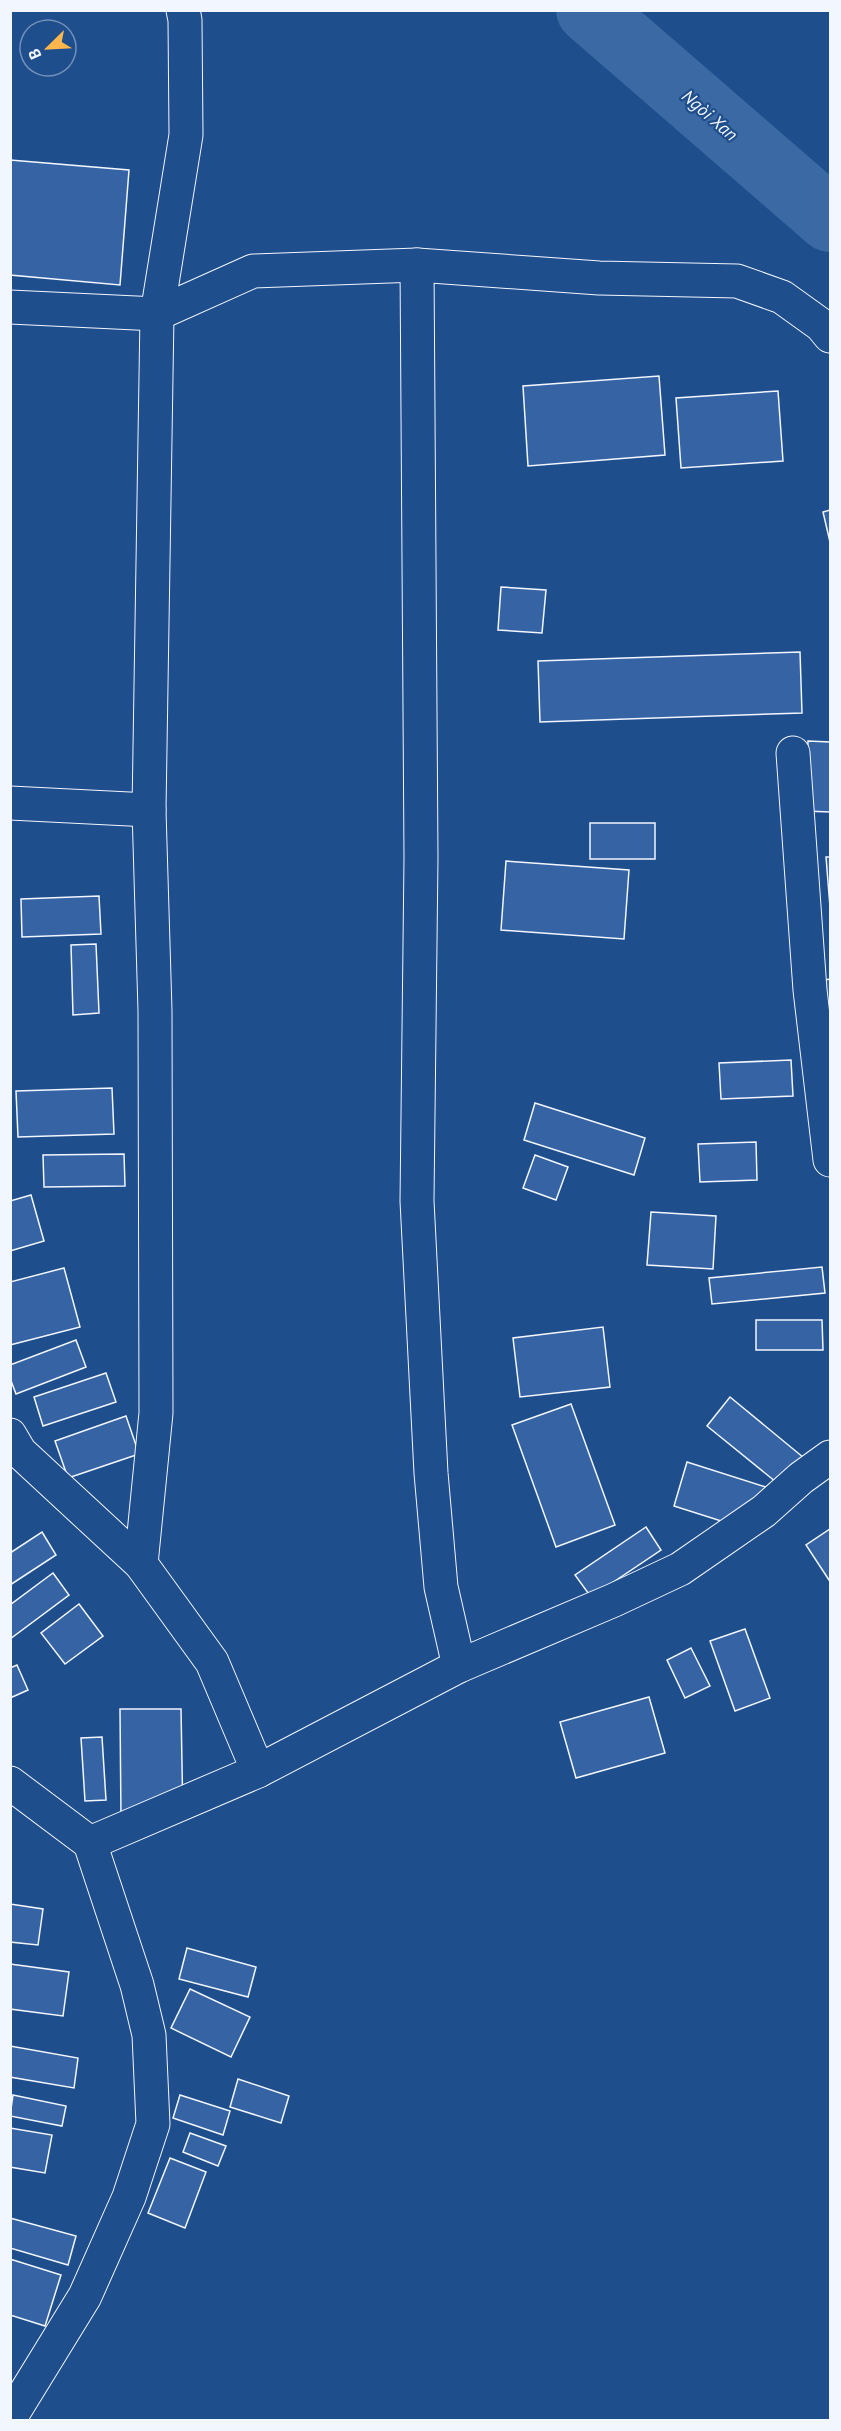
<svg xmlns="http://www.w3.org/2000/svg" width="841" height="2431" font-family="'PT Sans',sans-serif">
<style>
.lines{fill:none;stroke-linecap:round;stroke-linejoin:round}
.river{stroke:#3b69a3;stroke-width:66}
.building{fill:#3563a3;stroke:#f2f6ff;stroke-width:1.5}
.street-casing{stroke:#f2f6ff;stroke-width:35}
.street{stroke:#1f4e8c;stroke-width:33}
.labels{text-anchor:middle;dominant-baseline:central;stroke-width:4.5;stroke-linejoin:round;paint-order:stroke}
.water-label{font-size:18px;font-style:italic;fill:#f2f6ff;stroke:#1f4e8c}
</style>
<rect width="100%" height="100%" fill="#1f4e8c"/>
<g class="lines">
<path class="river" d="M589,10L830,219"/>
</g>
<g class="building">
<path d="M10,160L129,170L120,285L10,275Z"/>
<path d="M659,376L665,455L528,466L523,386Z"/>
<path d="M778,391L783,461L681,468L676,398Z"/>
<path d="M830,510V542L823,512Z"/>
<path d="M501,587L546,590L542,633L498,630Z"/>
<path d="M800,652L802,713L540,722L538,661Z"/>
<path d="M808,741L830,742V812L805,811Z"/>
<rect x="590" y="823" width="65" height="36"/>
<path d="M826,857H830V907Z"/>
<path d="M506,861L629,870L624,939L501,930Z"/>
<path d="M99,896L101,934L22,937L21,899Z"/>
<path d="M96,944L99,1013L73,1015L71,945Z"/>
<path d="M830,979V1070L815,982Z"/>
<path d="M791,1060L793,1096L721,1099L719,1063Z"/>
<path d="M112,1088L114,1134L18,1137L16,1091Z"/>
<path d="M535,1103L645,1138L634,1175L524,1140Z"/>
<path d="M756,1142L757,1180L700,1182L698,1144Z"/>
<path d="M124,1154L125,1186L44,1187L43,1155Z"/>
<path d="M535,1155L568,1167L556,1200L523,1188Z"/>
<path d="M31,1195L44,1241L10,1251V1201Z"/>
<path d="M651,1212L716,1216L713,1269L647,1265Z"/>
<path d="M822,1267L825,1293L712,1304L709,1278Z"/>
<path d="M64,1268L80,1327L10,1345V1282Z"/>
<path d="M756,1320H822L823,1350H756Z"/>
<path d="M603,1327L610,1387L520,1397L513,1338Z"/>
<path d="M76,1340L86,1367L16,1394L10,1378V1365Z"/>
<path d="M106,1373L116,1402L43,1426L34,1397Z"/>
<path d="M730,1397L815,1467L792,1495L707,1426Z"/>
<path d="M571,1404L615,1525L556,1547L512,1425Z"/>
<path d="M126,1416L139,1454L68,1478L55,1441Z"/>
<path d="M687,1462L772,1489L759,1533L674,1506Z"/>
<path d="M646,1527L661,1550L591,1597L575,1575Z"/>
<path d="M830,1529V1579L829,1580L806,1545Z"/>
<path d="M42,1532L56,1555L10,1585V1553Z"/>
<path d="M53,1573L69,1595L10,1639V1605Z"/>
<path d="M79,1604L103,1636L65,1664L41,1633Z"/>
<path d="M745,1629L770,1698L735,1711L710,1641Z"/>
<path d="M691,1648L710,1686L685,1698L667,1660Z"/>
<path d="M17,1665L28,1690L10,1698V1668Z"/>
<path d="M649,1697L665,1753L576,1778L560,1722Z"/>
<path d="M120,1709H181L183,1819H121Z"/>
<path d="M102,1737L106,1800L85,1801L81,1738Z"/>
<path d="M10,1904L43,1909L38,1945L10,1942Z"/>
<path d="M187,1948L256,1967L248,1997L179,1979Z"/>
<path d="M10,1964L69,1972L63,2016L10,2009Z"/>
<path d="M190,1989L250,2017L231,2057L171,2028Z"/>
<path d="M10,2046L78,2058L74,2088L10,2077Z"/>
<path d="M238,2079L289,2096L281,2123L230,2107Z"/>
<path d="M13,2095L66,2106L62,2126L10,2116Z"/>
<path d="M180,2095L230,2111L223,2135L173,2118Z"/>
<path d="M10,2128L52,2135L45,2173L10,2167Z"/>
<path d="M190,2133L226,2146L218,2166L183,2152Z"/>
<path d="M170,2158L206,2172L185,2228L148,2213Z"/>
<path d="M10,2218L76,2236L68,2265L10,2248Z"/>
<path d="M10,2259L61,2275L45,2326L10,2315Z"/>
</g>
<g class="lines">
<g class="street-casing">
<g id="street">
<path d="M417,265L421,858L417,1201L431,1473L441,1587L459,1666"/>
<path d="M10,307L157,314L253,271L417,265L599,278L737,281L782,297L821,325L830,336"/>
<path d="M793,753L810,990L830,1160"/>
<path d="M10,803L149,810"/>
<path d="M10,1435L20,1452L141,1564L212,1662L258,1771"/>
<path d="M141,1564L156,1413L155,1011L149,810L157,314L186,135L185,20L183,10"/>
<path d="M10,1783L90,1843L137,1985L149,2035L153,2124L129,2197L85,2296L10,2418"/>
<path d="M90,1843L258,1771L459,1666L614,1600L680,1569L764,1511L801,1478L830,1457"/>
</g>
</g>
<use href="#street" class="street"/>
</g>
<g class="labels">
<g class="water-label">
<text transform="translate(710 115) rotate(41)">Ngòi Xan</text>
</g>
</g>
<rect width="841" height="2431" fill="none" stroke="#f2f6ff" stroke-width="24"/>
<g transform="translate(48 48) rotate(246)"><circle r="28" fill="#1f4e8c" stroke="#7391ba" stroke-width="1.5"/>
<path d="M0-4.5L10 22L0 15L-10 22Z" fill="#ffb74d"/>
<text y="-9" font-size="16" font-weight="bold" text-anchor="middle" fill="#f2f6ff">B</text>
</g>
</svg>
